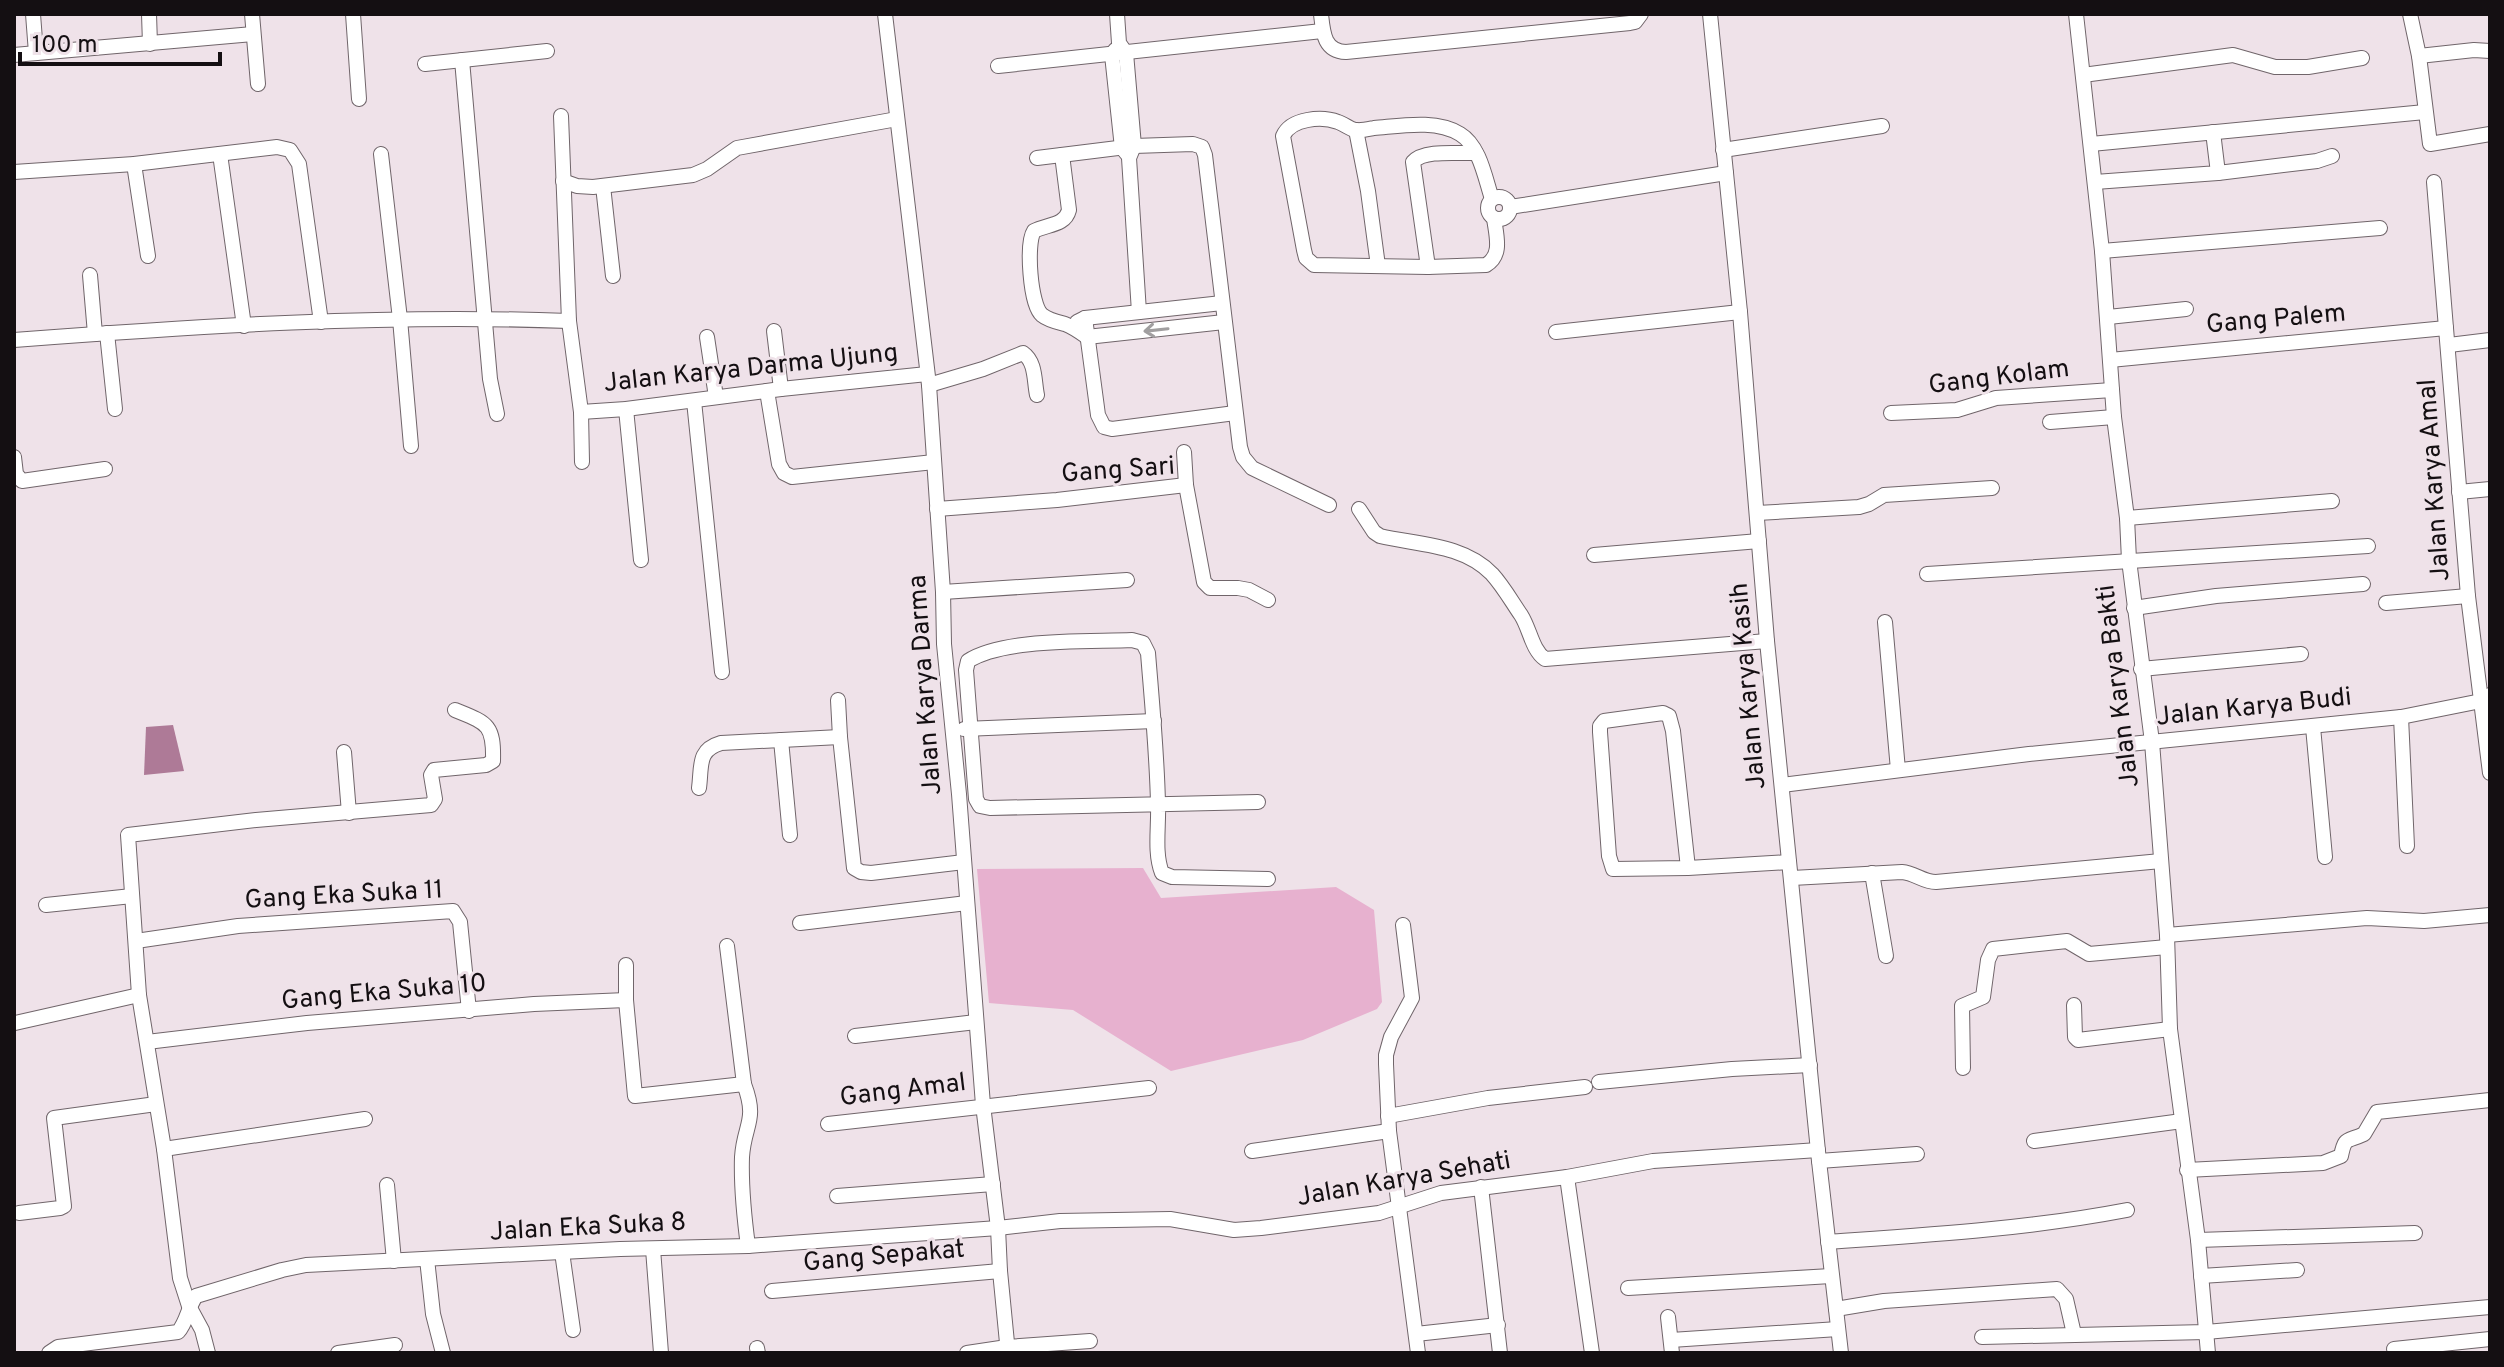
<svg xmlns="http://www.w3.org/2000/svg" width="2504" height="1367" font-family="Overpass,sans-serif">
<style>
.green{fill:#e7b1cf}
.water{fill:#ae7a97}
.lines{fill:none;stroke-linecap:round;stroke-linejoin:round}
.minor-casing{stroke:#70656a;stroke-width:16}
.minor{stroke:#fff;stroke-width:14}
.oneway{stroke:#a19fa0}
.labels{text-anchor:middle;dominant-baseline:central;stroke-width:6;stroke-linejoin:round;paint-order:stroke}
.street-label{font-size:26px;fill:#140f12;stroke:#efe2e9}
</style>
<rect width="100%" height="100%" fill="#efe2e9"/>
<path class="green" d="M1143,868L1161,898L1336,887L1374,910L1382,1002L1377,1009L1303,1040L1171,1071L1073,1010L989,1003L977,869Z"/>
<path class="water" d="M173,725L184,771L144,775L146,727Z"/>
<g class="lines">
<g class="minor-casing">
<g id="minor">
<path d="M33,14L36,53"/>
<path d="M149,14L150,44"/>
<path d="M252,14L258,84"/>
<path d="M353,14L359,99"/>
<path d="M885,14L929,385L943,592L944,644L959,794L983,1105L998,1228L1000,1271L1008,1353"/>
<path d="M1117,14L1119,43L1126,53L1134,146L1129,158L1139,312"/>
<path d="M1321,14C1323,33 1324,51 1346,52L1630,23L1635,22L1641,14"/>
<path d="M1710,14L1740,312L1767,641L1819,1161L1841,1353"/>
<path d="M2076,14L2102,251L2114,417L2127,518L2129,560L2152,742L2167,935L2170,1029L2198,1240L2208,1353"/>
<path d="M2410,14L2419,56L2430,144L2490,134"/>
<path d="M1115,50L1112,55L1122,148L1127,154"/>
<path d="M14,55L253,34"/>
<path d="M2419,56L2474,50L2490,51"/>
<path d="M462,60L490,379L497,414"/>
<path d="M425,64L547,51"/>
<path d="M998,66L1322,31"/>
<path d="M2083,75L2233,55L2275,67H2308L2362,58"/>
<path d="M561,116L569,321L581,412L582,462"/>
<path d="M1356,130L1368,191L1378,266"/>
<path d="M2091,144L2425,112"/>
<path d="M1723,150L1882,126"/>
<path d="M220,154L244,326"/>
<path d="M381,154L400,319L411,446"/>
<path d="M1062,155L1069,210C1065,226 1047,224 1034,231C1026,243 1030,305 1042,315C1048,320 1057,322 1065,324C1073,327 1080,332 1087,337L1224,322"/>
<path d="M1037,158L1134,146L1193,144L1202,147L1205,155L1240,447L1243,457L1252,468L1329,505"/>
<path d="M134,164L148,256"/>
<path d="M14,172L134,164L277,147L290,150L299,164L321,322"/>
<path d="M2218,173L2317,161L2332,156"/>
<path d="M563,181L577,186L593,187L693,175L707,169L737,148L897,119"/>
<path d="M2095,182L2218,173L2213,132"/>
<path d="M2434,182L2468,596L2490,773"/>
<path d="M603,186L613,276"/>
<circle cx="1499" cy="208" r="11"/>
<path d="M1492,199C1485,178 1480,146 1460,134C1436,119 1400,126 1374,128C1369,129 1361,131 1355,130C1350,129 1344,124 1338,122C1322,116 1291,118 1283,136L1304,250L1306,258L1314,265L1428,267L1486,265C1503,255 1496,235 1494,218"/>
<path d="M1510,207L1726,173"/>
<path d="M2102,251L2380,228"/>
<path d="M1428,267L1413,162C1424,149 1460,154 1476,153"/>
<path d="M90,275L95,334"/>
<path d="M2108,317L2186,309"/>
<path d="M1085,318L1098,415L1104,427L1112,429L1235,413"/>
<path d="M1077,322L1085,318L1222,303"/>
<path d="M774,331L781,389"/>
<path d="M1556,332L1740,312"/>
<path d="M107,333L115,409"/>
<path d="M707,337L716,397"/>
<path d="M14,340C199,326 384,314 569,321"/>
<path d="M2449,345L2490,340"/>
<path d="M2110,360L2446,328"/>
<path d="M929,385L983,369L1023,353C1036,362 1034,381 1037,395"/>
<path d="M767,391L779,464L784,473L792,477L934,462"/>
<path d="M694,401L722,672"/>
<path d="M626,409L641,560"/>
<path d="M581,412L626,409L781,389L927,374"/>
<path d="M1891,413L1957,410L1996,398L2112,390"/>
<path d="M2050,422L2114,417"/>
<path d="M1184,452L1186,485L1204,582L1210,588H1238L1249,590L1268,600"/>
<path d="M14,457L16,474L22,481L105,469"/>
<path d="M2459,492L2490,489"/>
<path d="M937,509L1057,500L1186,485"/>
<path d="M1359,509L1374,532L1380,536C1418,545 1463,544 1492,574C1503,586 1512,602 1521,615C1530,629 1532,650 1545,659L1767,641"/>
<path d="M1757,513L1859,507L1869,504L1884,495L1992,488"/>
<path d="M2127,518L2332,501"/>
<path d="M1594,555L1759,541"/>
<path d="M1927,574L2368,546"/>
<path d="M943,592L1127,580"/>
<path d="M2386,603L2468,596"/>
<path d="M2134,608L2216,596L2363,584"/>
<path d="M1885,622L1898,770"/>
<path d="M2141,669L2301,654"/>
<path d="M838,700L840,737L854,868L861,872L871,873L964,862"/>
<path d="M2401,717L2407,846"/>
<path d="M2313,727L2325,857"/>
<path d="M964,729L1154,721"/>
<path d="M781,740L790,835"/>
<path d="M344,752L349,813"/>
<path d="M1782,785L2029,754L2401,717L2481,701L2490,695"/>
<path d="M699,788C702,766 697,750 721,743L840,737"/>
<path d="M1258,802L990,808L980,806L976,799L966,670L968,661C1003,638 1089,642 1132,640L1143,643L1148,653C1152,703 1157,754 1158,804C1159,826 1154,853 1162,873L1172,877L1268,879"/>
<path d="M1688,868L1673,731L1669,716L1663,713L1604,721L1600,726V732L1609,856L1613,869L1688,868L1789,862"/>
<path d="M1872,873L1886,956"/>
<path d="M1792,878L1902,872C1915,873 1923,882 1936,882L2161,861"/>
<path d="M46,905L132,896"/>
<path d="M800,923L967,903"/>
<path d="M1403,925L1412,998L1391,1037L1386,1055V1064L1389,1131L1418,1353"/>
<path d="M2167,935L2367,918L2424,921L2490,915"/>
<path d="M136,941L238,926L453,911L460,922L469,1011"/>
<path d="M727,946L744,1084C758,1121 744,1124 742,1157C741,1187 744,1216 748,1246"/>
<path d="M626,965V1000L635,1096L744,1084"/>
<path d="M2074,1005L2075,1037L2078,1040L2170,1029"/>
<path d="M15,1023L139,995"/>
<path d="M855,1036L976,1022"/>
<path d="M147,1042L307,1023L534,1004L626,1000"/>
<path d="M1963,1068L1962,1006L1983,997L1988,960L1993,949L2067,941L2089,954L2167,947"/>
<path d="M1599,1082L1732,1069L1810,1065"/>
<path d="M1388,1116L1488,1098L1585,1087"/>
<path d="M828,1124L1149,1088"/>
<path d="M2034,1141L2182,1121"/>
<path d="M164,1149L365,1119"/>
<path d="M1252,1151L1389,1131"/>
<path d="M1819,1161L1917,1154"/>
<path d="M2187,1170L2323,1163L2341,1156C2345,1136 2347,1142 2364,1134L2377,1112L2490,1100"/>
<path d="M1567,1177L1592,1353"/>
<path d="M387,1185L394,1261"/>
<path d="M1481,1187L1500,1353"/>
<path d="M837,1196L993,1184"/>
<path d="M19,1213L60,1208L64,1206L54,1118L156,1104"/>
<path d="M2198,1240L2415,1233"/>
<path d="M1828,1242C1927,1235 2028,1229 2127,1210"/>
<path d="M653,1249L661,1353"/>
<path d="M562,1252L573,1330"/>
<path d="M427,1259L433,1314L443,1353"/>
<path d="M2201,1276L2297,1270"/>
<path d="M1628,1288L1831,1276"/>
<path d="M772,1291L1000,1271"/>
<path d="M1836,1309L1884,1301L2057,1289L2066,1299L2074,1334"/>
<path d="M1668,1317L1672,1353"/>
<path d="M1416,1334L1498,1325"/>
<path d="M1982,1337L2206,1332L2490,1307"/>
<path d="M1671,1340L1838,1329"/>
<path d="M757,1348L758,1353"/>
<path d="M2394,1349L2490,1339"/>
<path d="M49,1353L58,1347L178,1332C187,1322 188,1307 196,1296L282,1270L306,1265L620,1249L748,1246L998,1228L1060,1221L1170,1219L1234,1230L1261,1228L1379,1213L1441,1193L1567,1177L1653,1161L1818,1150"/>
<path d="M208,1353L202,1330L189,1306L180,1278L164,1149L139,995L128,835L256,820L431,805L435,799L431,775L434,770L486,765L493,761C494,724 487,723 455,710"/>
<path d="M338,1353L395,1345"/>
<path d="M967,1353L1007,1347L1090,1341"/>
</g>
</g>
<use href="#minor" class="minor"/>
</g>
<defs><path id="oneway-shaft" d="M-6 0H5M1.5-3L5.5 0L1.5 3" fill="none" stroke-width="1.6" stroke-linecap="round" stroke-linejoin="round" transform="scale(2)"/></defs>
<use class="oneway" href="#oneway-shaft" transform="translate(1156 330) rotate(174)"/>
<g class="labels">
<g class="street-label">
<text transform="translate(2276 320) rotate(-5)">Gang Palem</text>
<text transform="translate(751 369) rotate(-6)">Jalan Karya Darma Ujung</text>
<text transform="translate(1999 378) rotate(-7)">Gang Kolam</text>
<text transform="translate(1118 471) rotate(-4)">Gang Sari</text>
<text transform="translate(2435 480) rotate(-94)">Jalan Karya Amal</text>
<text transform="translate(926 685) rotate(-94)">Jalan Karya Darma</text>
<text transform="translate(1749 686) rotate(-95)">Jalan Karya Kasih</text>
<text transform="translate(2119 686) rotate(-97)">Jalan Karya Bakti</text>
<text transform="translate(2254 708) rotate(-6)">Jalan Karya Budi</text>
<text transform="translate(344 896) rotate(-3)">Gang Eka Suka 11</text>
<text transform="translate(384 993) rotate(-5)">Gang Eka Suka 10</text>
<text transform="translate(903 1091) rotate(-7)">Gang Amal</text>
<text transform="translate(1404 1180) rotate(-10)">Jalan Karya Sehati</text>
<text transform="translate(588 1228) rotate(-3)">Jalan Eka Suka 8</text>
<text transform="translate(884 1257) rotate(-5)">Gang Sepakat</text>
</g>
</g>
<rect width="2504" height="1367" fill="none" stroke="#140f12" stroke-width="32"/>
<path d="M20 52v12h200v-12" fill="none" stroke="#140f12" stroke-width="4"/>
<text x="32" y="52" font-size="24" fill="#140f12" stroke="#efe2e9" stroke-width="6" paint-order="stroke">100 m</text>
</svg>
